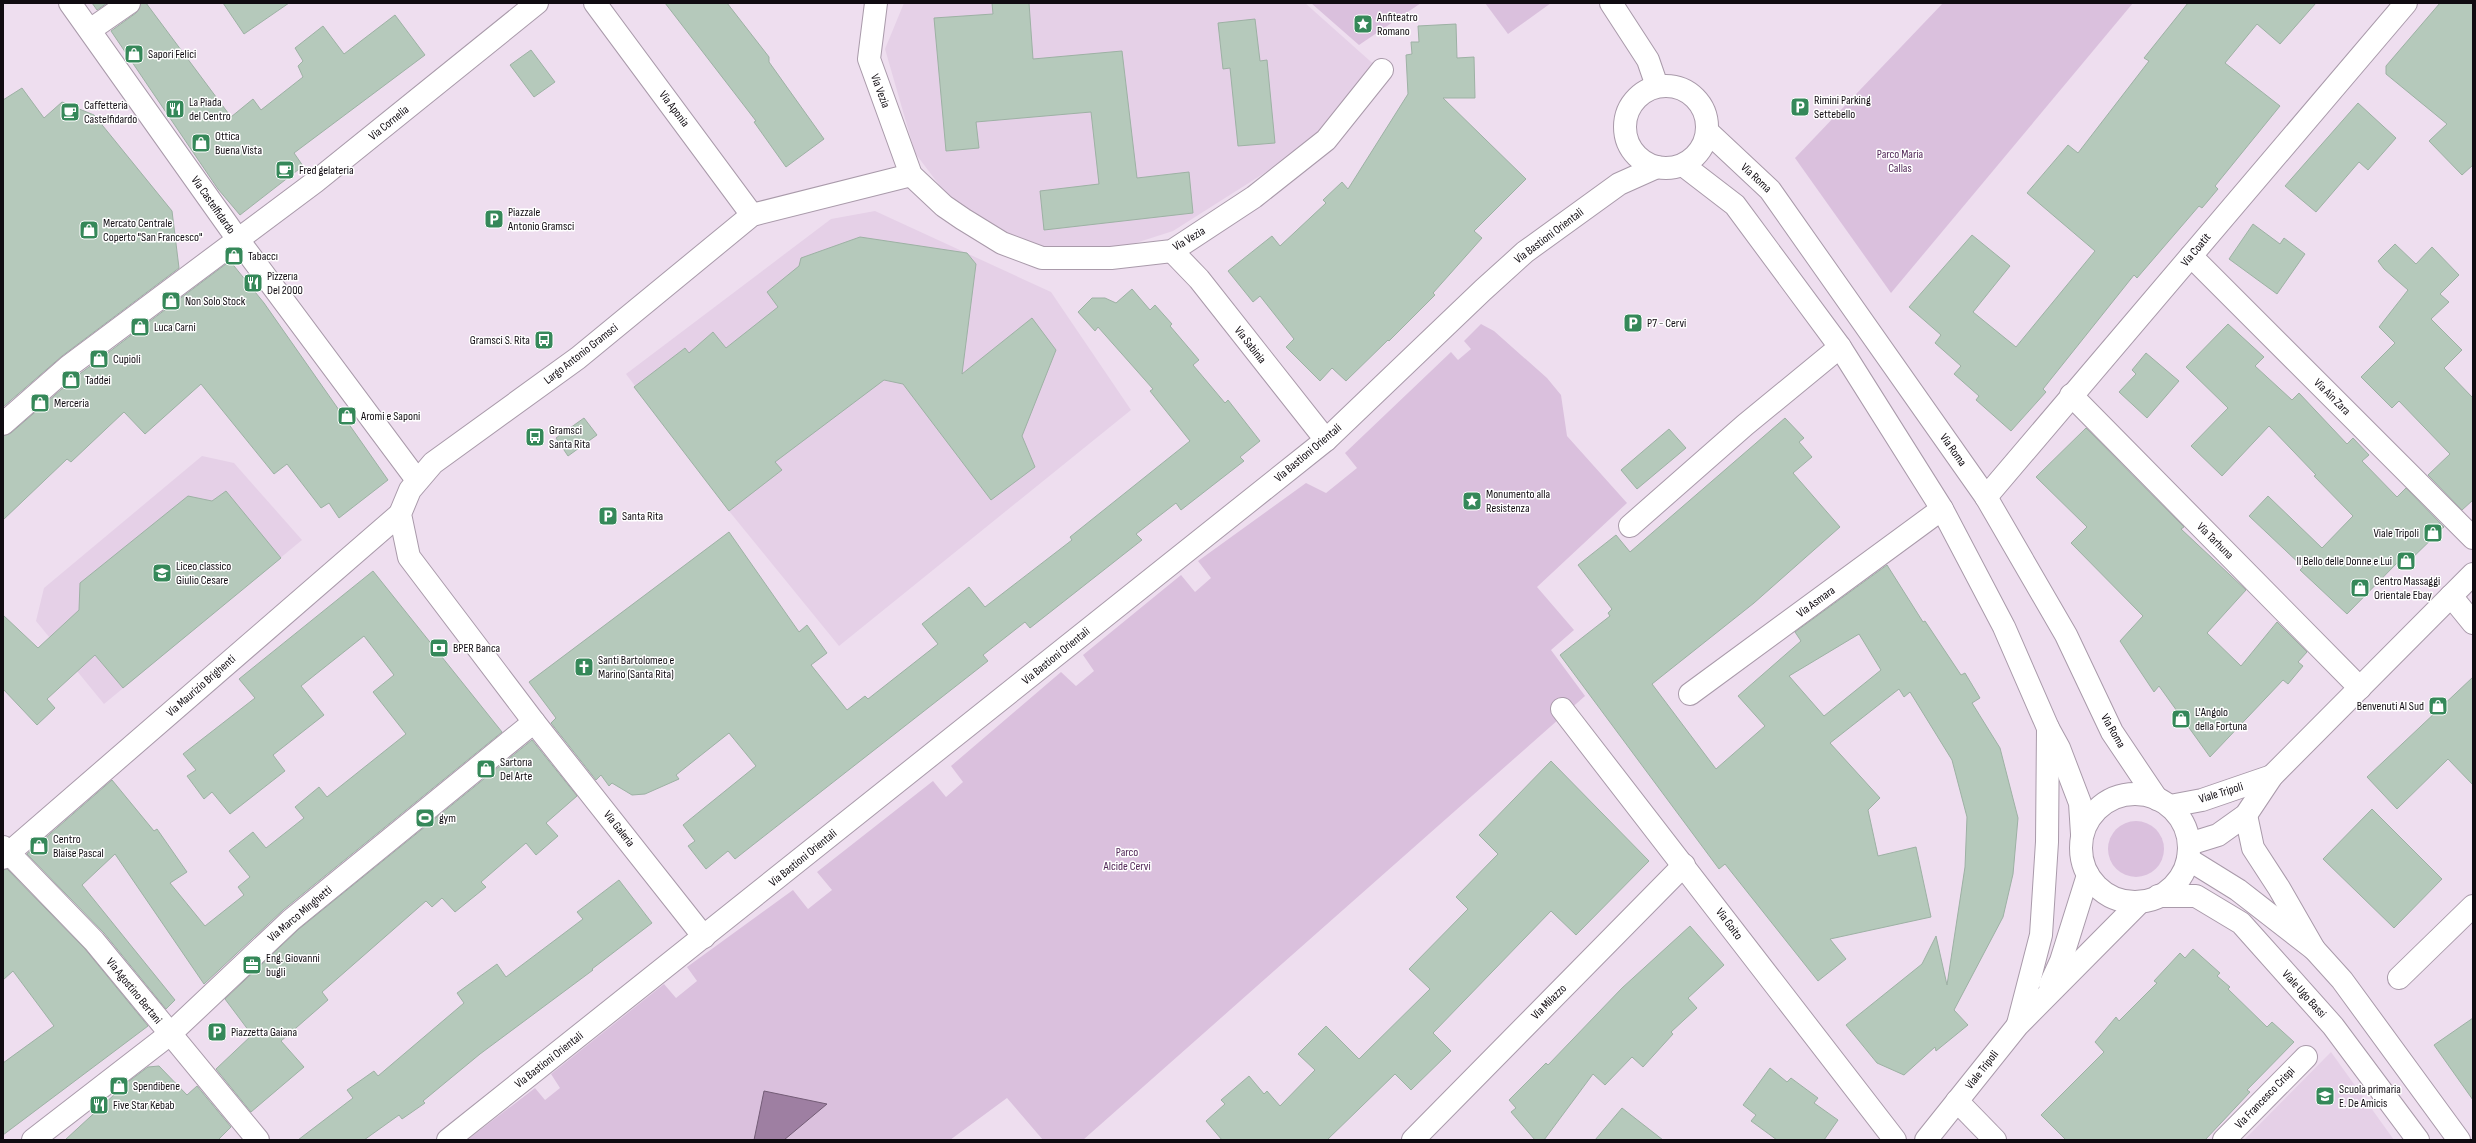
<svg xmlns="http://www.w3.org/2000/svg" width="2476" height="1143" font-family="'Sofia Sans Condensed',sans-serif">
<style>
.built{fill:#e5d0e7}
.green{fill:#dac0dd}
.water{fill:#9e7fa2;stroke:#735c76}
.building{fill:#b5c9bb;stroke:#9db1a4;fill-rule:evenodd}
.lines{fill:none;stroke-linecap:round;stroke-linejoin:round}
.minor-casing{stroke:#a99aaa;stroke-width:24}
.tertiary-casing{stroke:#a99aaa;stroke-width:24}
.secondary-casing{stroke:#a99aaa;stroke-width:24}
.minor{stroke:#fff;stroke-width:22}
.tertiary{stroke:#fff;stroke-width:22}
.secondary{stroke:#fff;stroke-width:22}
.labels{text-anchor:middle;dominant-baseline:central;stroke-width:3;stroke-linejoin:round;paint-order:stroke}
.poi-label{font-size:12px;fill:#100b11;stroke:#fff;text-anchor:start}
.street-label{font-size:12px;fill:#100b11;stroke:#fff}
.park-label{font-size:12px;fill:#512757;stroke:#fff}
</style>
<rect width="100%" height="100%" fill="#eedeef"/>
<g class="built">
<path d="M904,3H1305L1379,69L1326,134L1173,231L1117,249L1041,254L956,207L915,153L885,49Z"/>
<path d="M875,211L1051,292L1131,410L839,646L729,511L626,374L831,219Z"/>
<path d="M202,456L234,463L302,540L104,704L36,621L44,588Z"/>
<path d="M2331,1052L2394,1140H2244Z"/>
</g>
<g class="green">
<path d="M1311,3H1421L1359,45Z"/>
<path d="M1485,3H1551L1508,34Z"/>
<path d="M1943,3H2133L1891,293L1795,158Z"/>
<path d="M1481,324L1494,331L1547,378L1561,395L1567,436L1627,503L1537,587L1574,630L1551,650L1585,696L1083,1140H1043L1007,1098L950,1140H467L535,1088L545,1100L560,1088L551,1074L664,984L676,998L697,981L687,967L793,890L808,909L832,890L817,872L933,781L946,797L963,782L951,766L1061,672L1076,686L1094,671L1083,655L1181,575L1195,592L1211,578L1198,561L1306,483L1326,493L1357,468L1345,453L1451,352L1458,360L1471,349L1464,341Z"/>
<circle cx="2136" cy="849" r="28"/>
</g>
<path class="water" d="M764,1091L827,1104L784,1140H754Z"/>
<g class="building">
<path d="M92,3H107L97,10Z"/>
<path d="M141,3H146L231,117L253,99L261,110L303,77L298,66L303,61L295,48L323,26L344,54L395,15L425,55L294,153L303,166L240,215L218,189L111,31L136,13Z"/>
<path d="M223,3H289L244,34Z"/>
<path d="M665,3H727L769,57V62L824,139L786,167L754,122L756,121Z"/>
<path d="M992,3H1029L1033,59L1122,51L1137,178L1189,172L1193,213L1044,230L1040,191L1099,184L1091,112L976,122L979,148L946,151L934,18L993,14Z"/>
<path d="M2188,3H2316L2280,44L2257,24L2225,63L2280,106L2215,186L2218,189L2202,208L2199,206L2137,278L2134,275L2043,389L2046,392L2011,431L1976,400L1979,396L1954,374L1961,366L1935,343L1941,335L1909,307L1972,235L2010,266L1973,312L2016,347L2095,251L2027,193L2068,145L2078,153L2149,61L2144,58Z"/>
<path d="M2440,3H2473V165L2462,175L2429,141L2447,124L2386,74V66Z"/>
<path d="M1255,19L1260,61L1267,60L1275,143L1238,146L1230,68L1223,69L1218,23Z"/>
<path d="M1456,24L1457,58L1474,57L1475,98H1443L1526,179L1474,231L1482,238L1433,293L1435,295L1389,341L1388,340L1346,381L1332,368L1320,381L1286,347L1294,339L1260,296L1253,302L1228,271L1272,236L1280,246L1326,203L1323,200L1342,182L1348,189L1408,94L1406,55L1412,54L1411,42H1419L1418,26Z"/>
<path d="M531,50L555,82L534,97L510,65Z"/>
<path d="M22,88L44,118L62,102L94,115L172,211L179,268L62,356L3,407V100Z"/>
<path d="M2358,103L2396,138L2368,170L2359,162L2316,212L2285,186Z"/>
<path d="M2253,224L2280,244L2284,238L2305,254L2277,294L2229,259Z"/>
<path d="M860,237L967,253L976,264L962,374L1032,318L1056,350L1022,436L1035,467L991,500L903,384L884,380L775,462L782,470L729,511L634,387L685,348L689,353L713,332L726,348L778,307L767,292L799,266L801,258Z"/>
<path d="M2395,244L2416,264L2432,247L2459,275L2440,294L2449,302L2431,319L2462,350L2444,368L2473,398V500L2462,510L2428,475L2450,454L2399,401L2392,408L2361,377L2395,343L2379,327L2408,290L2384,269L2378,261Z"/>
<path d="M230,261L264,303L388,480L339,518L329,503L321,508L287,464L274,474L201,384L145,434L124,412L71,462L67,459L3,520V436L11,433L77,376Z"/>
<path d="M1132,289L1150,310L1155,305L1172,324L1170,326L1199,360L1193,365L1225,403L1228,400L1260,441L1240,457L1244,461L1181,510L1176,503L1136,534L1142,540L1030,628L1025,622L983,655L988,661L735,859L728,851L706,869L688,846L695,841L683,825L756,766L729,733L676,775L679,779L645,794L632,795L612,783L609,786L601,775L596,780L551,723L556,718L529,682L729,532L799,632L807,625L827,653L811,665L847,710L865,696L868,699L938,644L922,624L969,587L985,607L1072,540L1070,537L1190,441L1150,391L1153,389L1098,327L1095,331L1078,312L1092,298H1105L1116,303Z"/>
<path d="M2228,324L2264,357L2255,366L2292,400L2299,393L2347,444L2353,438L2369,455L2362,461L2397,497L2406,488L2444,527L2402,568L2397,563L2347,614L2300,570L2303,567L2249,516L2268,496L2322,548L2353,516L2314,476L2316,475L2269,426L2222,476L2191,446L2228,408L2186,367Z"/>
<path d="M2146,353L2179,381L2147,418L2119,392L2136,374L2132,370Z"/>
<path d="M584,418L597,435L568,456L556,438Z"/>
<path d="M1785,418L1804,438L1799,442L1812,457L1793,473L1840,527L1754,603L1652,684L1716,769L1765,726L1738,696L1801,641L1795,632L1887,565L1923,622L1925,621L1961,675L1965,673L1980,698L1972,703L2000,748L2018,818L2013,874L2003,917L1954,1010L1968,1025L1936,1051L1935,1047L1904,1075L1877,1063L1846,1025L1922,964L1936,936L1947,985L1965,867L1967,817L1952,760L1910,692L1904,697L1899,689L1830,743L1880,798L1868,810L1878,856L1916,847L1931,917L1830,939L1846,959L1818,981L1725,864L1719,869L1560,655L1610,616L1608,613L1612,609L1578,565L1616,535L1630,552ZM1859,634L1881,670L1824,716L1789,676Z"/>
<path d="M2086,428L2184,527L2181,529L2246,590L2207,633L2241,666L2277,622L2307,652L2298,662L2303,666L2288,684L2283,680L2210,757L2159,686L2154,692L2120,641L2143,616L2071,543L2087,527L2036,477Z"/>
<path d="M1669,429L1686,448L1637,489L1621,470Z"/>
<path d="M226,491L281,558L123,688L95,655L47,699L55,708L37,725L3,689V615L38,648L79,610L80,583L188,496L212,501Z"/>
<path d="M373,571L502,732L283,910L204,984L115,854L82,885L175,1000L166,1009L104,933L27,854L112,780L154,831L157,829L187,872L170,883L205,926L244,895L238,887L250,877L229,851L253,832L266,848L304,818L295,807L319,787L327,797L406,734L373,692L394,675L364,636L301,686L324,715L273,755L285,771L230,814L212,792L204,799L187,776L196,770L183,754L255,698L239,679Z"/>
<path d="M2473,677V785L2448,759L2397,809L2367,777Z"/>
<path d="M532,740L577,796L546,823L558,836L536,855L526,843L481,882L486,887L455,912L442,898L432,907L426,901L322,992L328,1000L281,1041L304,1067L251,1112L216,1069L252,1035L225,999L299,929Z"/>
<path d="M1551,761L1649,861L1576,935L1551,911L1433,1033L1451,1051L1411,1090L1395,1074L1327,1140H1222L1206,1121L1225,1104L1221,1100L1249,1076L1264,1094L1267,1091L1280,1106L1315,1070L1298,1054L1326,1026L1359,1059L1430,989L1409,969L1468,909L1456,897L1498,854L1479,835Z"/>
<path d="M2372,809L2442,879L2394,928L2323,859Z"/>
<path d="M7,869L85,949L148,1026L3,1135V1063L54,1026L13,971L3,980V870Z"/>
<path d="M619,880L652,923L592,969L593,970L480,1054L423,1101L425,1103L402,1119L399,1115L364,1140H298L353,1098L347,1090L374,1071L378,1076L464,1003L457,993L497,964L506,977L583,919L577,912Z"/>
<path d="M1690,926L1724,965L1688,998L1697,1008L1671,1032L1673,1034L1643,1067L1632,1057L1605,1085L1593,1074L1544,1140H1535L1511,1112L1516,1108L1509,1100L1546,1063L1548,1065L1622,988Z"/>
<path d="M2193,949L2220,973L2217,976L2230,987L2228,989L2267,1027L2272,1022L2294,1042L2247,1090L2250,1092L2205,1140H2066L2041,1115L2104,1052L2095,1042L2116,1017L2119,1021L2157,983L2154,981L2180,953L2185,958Z"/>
<path d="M2473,1018V1100L2434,1045Z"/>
<path d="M159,1066L187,1095L197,1086L231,1127L218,1140H65L128,1082L148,1067Z"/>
<path d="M1770,1068L1787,1082L1791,1078L1818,1098L1814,1103L1838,1120L1824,1140H1777L1751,1121L1756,1115L1743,1105Z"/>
<path d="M1622,1108L1663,1140H1595Z"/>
</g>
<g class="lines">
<g class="minor-casing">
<g id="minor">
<path d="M70,3L239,241L417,480"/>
<path d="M595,3L752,215"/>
<path d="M876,3L869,59L911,175L944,206L963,219L1002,243L1042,258H1111L1172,251L1254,197L1326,140L1382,70"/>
<path d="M90,30L129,3"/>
<path d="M1172,251L1199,279L1326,440"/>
<path d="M2191,256L2473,538"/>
<path d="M2071,395L2360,688"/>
<path d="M3,424L69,366L315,182L537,3"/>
<path d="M1986,497L2406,3"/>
<path d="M1630,526L1745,425L1840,347"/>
<path d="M2451,596L2473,623"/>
<path d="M1690,694L1942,509"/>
<path d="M1562,709L1895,1140"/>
<path d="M3,847L94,941L258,1140"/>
<path d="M3,858L400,514"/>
<path d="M704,937L534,722L409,557L400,514L410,490L433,463L578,358L752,215L911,175"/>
<path d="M2399,978L2473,906"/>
<path d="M1957,1101L1995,1140"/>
<path d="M33,1140L170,1034L291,920L534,722"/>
<path d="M1413,1140L1684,865"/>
<path d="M2224,1140L2306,1057"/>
</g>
</g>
<g class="tertiary-casing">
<g id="tertiary">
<path d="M2170,806L2202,800L2272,776"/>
<path d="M2246,815L2253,848L2279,888L2314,949"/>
<path d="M2189,844L2218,835L2246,815L2272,776L2473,574"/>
<path d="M2050,985L2061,961L2088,875"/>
<path d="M2018,1024L2041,935L2047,842L2048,728"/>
<path d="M448,1140L1326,440L1483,290L1525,252L1619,184L1657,167"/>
<path d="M1926,1140L2018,1025L2140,902"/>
</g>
</g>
<g class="secondary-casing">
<g id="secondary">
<path d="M1611,3L1648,60L1657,86"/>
<circle cx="1666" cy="127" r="41"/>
<path d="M1707,131L1770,190L1986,497L2066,635L2112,732L2157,799"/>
<path d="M1683,165L1735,205L1840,347L1942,509L2004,627L2048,728L2059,748L2080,803L2082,834"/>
<circle cx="2135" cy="848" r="54"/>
<path d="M2188,859L2238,890L2314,949L2342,980L2459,1140"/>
<path d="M2158,896H2196L2241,923L2333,1026L2418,1140"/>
</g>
</g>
<use href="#minor" class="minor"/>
<use href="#tertiary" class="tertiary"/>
<use href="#secondary" class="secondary"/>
</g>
<defs>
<g id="sight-square" transform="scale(1)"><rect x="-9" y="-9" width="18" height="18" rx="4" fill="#358859" stroke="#fff"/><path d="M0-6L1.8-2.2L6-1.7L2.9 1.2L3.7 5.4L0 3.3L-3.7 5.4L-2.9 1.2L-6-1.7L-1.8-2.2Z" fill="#fff"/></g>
<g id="shop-square" transform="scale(1)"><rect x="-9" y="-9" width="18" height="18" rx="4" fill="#358859" stroke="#fff"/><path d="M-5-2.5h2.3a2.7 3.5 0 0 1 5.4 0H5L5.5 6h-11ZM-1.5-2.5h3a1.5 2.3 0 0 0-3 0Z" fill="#fff"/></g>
<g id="parking-square" transform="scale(1)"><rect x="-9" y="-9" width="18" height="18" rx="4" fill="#358859" stroke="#fff"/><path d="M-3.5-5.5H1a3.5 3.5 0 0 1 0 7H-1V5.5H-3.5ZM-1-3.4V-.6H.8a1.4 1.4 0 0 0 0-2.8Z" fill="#fff"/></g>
<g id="restaurant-square" transform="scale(1)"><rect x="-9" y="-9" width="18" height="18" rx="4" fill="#358859" stroke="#fff"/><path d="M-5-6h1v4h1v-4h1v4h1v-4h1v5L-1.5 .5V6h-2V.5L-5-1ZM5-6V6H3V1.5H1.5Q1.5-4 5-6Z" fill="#fff"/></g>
<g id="cafe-square" transform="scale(1)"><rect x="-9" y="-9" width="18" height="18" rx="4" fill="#358859" stroke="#fff"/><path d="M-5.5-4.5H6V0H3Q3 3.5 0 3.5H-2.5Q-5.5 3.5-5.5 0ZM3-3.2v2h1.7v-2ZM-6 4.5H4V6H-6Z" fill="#fff"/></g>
<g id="bus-square" transform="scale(1)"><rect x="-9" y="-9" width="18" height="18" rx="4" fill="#358859" stroke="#fff"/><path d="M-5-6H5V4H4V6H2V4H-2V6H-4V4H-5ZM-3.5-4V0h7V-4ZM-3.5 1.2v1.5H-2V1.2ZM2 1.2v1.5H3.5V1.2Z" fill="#fff"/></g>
<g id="school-square" transform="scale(1)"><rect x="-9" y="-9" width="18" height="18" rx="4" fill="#358859" stroke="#fff"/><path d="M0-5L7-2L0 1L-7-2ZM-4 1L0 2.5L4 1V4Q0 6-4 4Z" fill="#fff"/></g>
<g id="bank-square" transform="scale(1)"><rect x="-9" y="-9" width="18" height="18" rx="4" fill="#358859" stroke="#fff"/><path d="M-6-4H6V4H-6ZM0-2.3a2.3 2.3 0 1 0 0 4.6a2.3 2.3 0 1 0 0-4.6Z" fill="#fff"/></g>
<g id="church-square" transform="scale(1)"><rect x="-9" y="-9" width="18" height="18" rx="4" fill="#358859" stroke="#fff"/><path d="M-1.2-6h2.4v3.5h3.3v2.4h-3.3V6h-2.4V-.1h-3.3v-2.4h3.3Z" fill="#fff"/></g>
<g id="stadium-square" transform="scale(1)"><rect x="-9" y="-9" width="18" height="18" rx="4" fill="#358859" stroke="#fff"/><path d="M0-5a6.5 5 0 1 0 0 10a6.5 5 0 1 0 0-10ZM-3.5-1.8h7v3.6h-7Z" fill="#fff"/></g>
<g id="office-square" transform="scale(1)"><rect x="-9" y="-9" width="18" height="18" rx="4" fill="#358859" stroke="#fff"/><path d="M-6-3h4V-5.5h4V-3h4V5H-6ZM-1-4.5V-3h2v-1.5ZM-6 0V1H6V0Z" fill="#fff"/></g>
</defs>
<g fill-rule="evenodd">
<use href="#sight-square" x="1363" y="24"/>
<use href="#shop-square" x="134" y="54"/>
<use href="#parking-square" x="1800" y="107"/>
<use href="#restaurant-square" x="175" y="109"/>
<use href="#cafe-square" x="70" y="112"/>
<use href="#shop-square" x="201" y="143"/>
<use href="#cafe-square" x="285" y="170"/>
<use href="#parking-square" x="494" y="219"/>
<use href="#shop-square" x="89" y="230"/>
<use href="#shop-square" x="234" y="256"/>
<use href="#restaurant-square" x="253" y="283"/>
<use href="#shop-square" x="171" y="301"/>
<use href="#parking-square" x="1633" y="323"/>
<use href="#shop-square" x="140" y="327"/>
<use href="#bus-square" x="544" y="340"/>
<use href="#shop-square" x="99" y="359"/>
<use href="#shop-square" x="71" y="380"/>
<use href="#shop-square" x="40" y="403"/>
<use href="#shop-square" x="347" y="416"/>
<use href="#bus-square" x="535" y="437"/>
<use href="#sight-square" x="1472" y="501"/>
<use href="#parking-square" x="608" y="516"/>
<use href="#shop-square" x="2433" y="533"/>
<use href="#shop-square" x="2406" y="561"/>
<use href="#school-square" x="162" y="573"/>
<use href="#shop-square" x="2360" y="588"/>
<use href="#bank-square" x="439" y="648"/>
<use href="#church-square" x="584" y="667"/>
<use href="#shop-square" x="2438" y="706"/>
<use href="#shop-square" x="2181" y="719"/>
<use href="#shop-square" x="486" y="769"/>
<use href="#stadium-square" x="425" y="818"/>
<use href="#shop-square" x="39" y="846"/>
<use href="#office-square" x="252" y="965"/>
<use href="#parking-square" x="217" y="1032"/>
<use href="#shop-square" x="119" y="1086"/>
<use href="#school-square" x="2325" y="1096"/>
<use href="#restaurant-square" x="99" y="1105"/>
</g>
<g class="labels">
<g class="poi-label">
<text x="1377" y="17">Anfiteatro<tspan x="1377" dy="14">Romano</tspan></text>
<text x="148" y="54">Sapori Felici</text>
<text x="1814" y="100">Rimini Parking<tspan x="1814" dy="14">Settebello</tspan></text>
<text x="189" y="102">La Piada<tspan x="189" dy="14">del Centro</tspan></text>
<text x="84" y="105">Caffetteria<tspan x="84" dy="14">Castelfidardo</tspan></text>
<text x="215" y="136">Ottica<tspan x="215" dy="14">Buena Vista</tspan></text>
<text x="299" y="170">Fred gelateria</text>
<text x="508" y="212">Piazzale<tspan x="508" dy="14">Antonio Gramsci</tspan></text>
<text x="103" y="223">Mercato Centrale<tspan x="103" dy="14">Coperto "San Francesco"</tspan></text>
<text x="248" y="256">Tabaccı</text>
<text x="267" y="276">Pizzerıa<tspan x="267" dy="14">Del 2000</tspan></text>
<text x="185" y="301">Non Solo Stock</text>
<text x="1647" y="323">P7 - Cervi</text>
<text x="154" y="327">Luca Carni</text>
<text x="530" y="340" text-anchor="end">Gramsci S. Rita</text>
<text x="113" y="359">Cupioli</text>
<text x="85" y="380">Taddei</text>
<text x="54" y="403">Merceria</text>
<text x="361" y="416">Aromi e Saponi</text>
<text x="549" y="430">Gramsci<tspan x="549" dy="14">Santa Rita</tspan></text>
<text x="1486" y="494">Monumento alla<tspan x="1486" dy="14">Resistenza</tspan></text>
<text x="622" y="516">Santa Rita</text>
<text x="2419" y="533" text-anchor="end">Viale Tripoli</text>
<text x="2392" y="561" text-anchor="end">Il Bello delle Donne e Lui</text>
<text x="176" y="566">Liceo classico<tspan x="176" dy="14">Giulio Cesare</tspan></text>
<text x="2374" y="581">Centro Massaggi<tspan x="2374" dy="14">Orientale Ebay</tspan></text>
<text x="453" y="648">BPER Banca</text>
<text x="598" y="660">Santi Bartolomeo e<tspan x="598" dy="14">Marino (Santa Rita)</tspan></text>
<text x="2424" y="706" text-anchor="end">Benvenuti Al Sud</text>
<text x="2195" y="712">L'Angolo<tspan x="2195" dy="14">della Fortuna</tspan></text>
<text x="500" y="762">Sartorıa<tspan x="500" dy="14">Del Arte</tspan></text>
<text x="439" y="818">gym</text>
<text x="53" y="839">Centro<tspan x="53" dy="14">Blaise Pascal</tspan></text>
<text x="266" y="958">Eng. Giovanni<tspan x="266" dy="14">bugli</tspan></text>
<text x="231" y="1032">Piazzetta Gaiana</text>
<text x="133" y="1086">Spendibene</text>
<text x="2339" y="1089">Scuola primaria<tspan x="2339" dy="14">E. De Amicis</tspan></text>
<text x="113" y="1105">Five Star Kebab</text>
</g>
<g class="street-label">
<text transform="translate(880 91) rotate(70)">Via Vezia</text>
<text transform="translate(674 109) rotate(53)">Via Aponia</text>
<text transform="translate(389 123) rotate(-39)">Via Cornelia</text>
<text transform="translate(1756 178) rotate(43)">Via Roma</text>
<text transform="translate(213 205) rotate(55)">Via Castelfidardo</text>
<text transform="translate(1549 236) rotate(-37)">Via Bastioni Orientali</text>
<text transform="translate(1189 239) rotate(-31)">Via Vezia</text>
<text transform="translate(2196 250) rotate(-50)">Via Coatit</text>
<text transform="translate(1250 345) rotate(52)">Via Sabinia</text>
<text transform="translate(581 354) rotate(-38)">Largo Antonio Gramsci</text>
<text transform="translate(2332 397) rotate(45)">Via Ain Zara</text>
<text transform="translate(1953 450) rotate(55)">Via Roma</text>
<text transform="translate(1308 453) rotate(-40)">Via Bastioni Orientali</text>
<text transform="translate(2215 541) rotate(45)">Via Tarhuna</text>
<text transform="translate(1816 602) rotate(-36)">Via Asmara</text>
<text transform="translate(1056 656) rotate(-39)">Via Bastioni Orientali</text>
<text transform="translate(201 686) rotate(-41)">Via Maurizio Brighenti</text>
<text transform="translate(2113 731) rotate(60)">Via Roma</text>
<text transform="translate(2221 793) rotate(-17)">Viale Tripoli</text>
<text transform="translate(619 829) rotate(52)">Via Galeria</text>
<text transform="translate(803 858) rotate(-39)">Via Bastioni Orientali</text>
<text transform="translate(300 914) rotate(-40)">Via Marco Minghetti</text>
<text transform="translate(1729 924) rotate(53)">Via Goito</text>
<text transform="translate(134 991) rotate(51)">Via Agostino Bertani</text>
<text transform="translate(2304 994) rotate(48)">Viale Ugo Bassi</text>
<text transform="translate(1549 1002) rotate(-45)">Via Milazzo</text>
<text transform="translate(549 1060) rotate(-38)">Via Bastioni Orientali</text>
<text transform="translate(1982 1070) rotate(-52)">Viale Tripoli</text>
<text transform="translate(2265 1098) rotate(-46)">Via Francesco Crispi</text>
</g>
<g class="park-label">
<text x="1900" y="154">Parco Maria<tspan x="1900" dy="14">Callas</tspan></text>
<text x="1127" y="852">Parco<tspan x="1127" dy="14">Alcide Cervi</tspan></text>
</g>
</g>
<rect width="2476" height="1143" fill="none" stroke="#100b11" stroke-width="8"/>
</svg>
